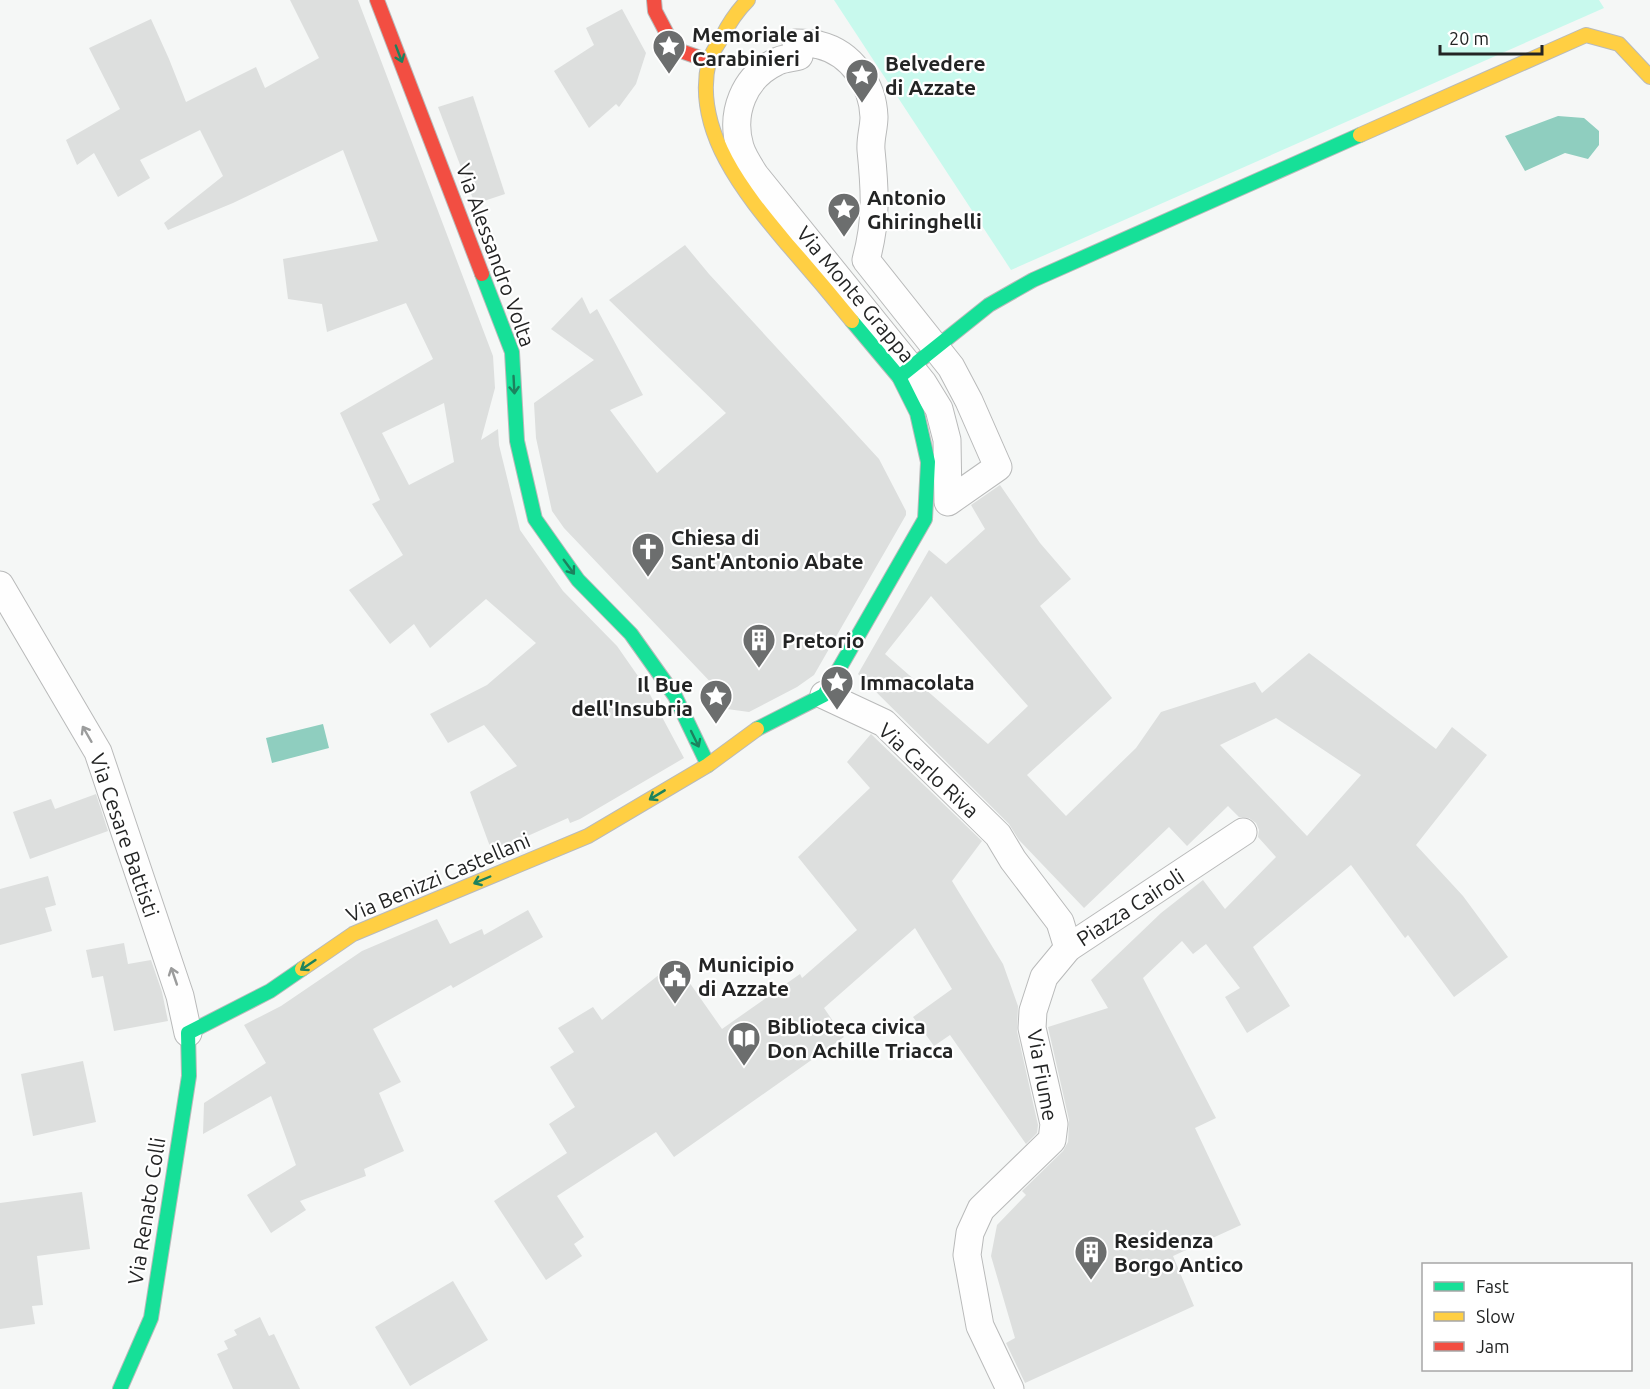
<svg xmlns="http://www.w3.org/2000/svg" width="1650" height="1389" font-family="Ubuntu,sans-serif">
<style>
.green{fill:#c8f9ed}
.water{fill:#8fcebf}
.building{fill:#dddfde;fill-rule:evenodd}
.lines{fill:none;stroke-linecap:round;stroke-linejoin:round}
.street-casing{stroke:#b9baba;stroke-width:29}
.fast-casing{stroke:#b9baba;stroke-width:16}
.slow-casing{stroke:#b9baba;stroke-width:16}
.jam-casing{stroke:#b9baba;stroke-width:16}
.street{stroke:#fefefe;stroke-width:27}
.fast{stroke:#16e098;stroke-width:14}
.slow{stroke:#ffcf43;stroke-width:14}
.jam{stroke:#f24e42;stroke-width:14}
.oneway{stroke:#1c825e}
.oneway2{stroke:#9b9c9c}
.labels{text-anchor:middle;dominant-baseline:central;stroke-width:4.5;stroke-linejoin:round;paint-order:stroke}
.poi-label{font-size:21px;font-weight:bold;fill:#232424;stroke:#fff;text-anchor:start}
.street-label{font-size:21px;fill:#232424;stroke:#fff}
</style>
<rect width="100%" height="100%" fill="#f5f7f6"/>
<path class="green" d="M834,0H1599L1604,8L1011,270Z"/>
<g class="water">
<path d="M1558,116L1584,118L1599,131V145L1588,159L1565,153L1525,171L1505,136Z"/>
<path d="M323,724L329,748L272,763L266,738Z"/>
</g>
<g class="building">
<path d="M290,0H358L493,356L495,388L481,440L498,429L499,445L520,530L563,591L617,646L647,689L684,758L580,819L570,823L568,818L492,852L470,792L517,766L484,725L448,743L430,714L487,685L536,643L486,599L430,648L414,624L390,644L349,590L403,555L372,504L380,500L340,413L433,359L406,303L327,332L322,304L288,299L283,259L378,241L343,150L233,203L168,230L164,223L223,176L200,130L140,160L150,178L118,197L94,153L77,165L66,140L120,109L89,48L151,19L169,59L186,102L256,67L265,88L319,58ZM444,403L454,462L409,485L382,433Z"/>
<path d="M622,9L646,53L636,84L619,107L616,104L589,128L554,71L594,45L586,28Z"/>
<path d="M473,96L505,194L475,204L438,107Z"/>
<path d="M685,245L709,274L879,459L906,511V515L814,675L797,687L749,712L705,706L718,690L564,528L552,511L536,438L534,403L594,360L551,329L582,297L590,314L597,309L643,395L610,410L657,473L726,413L609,300Z"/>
<path d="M1000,485L1040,543L1071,579L1040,606L1112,698L1027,775L1066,816L1136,748L1161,712L1255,682L1262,693L1309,653L1436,749L1452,727L1487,755L1416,845L1463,896L1508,957L1454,997L1408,935L1405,938L1351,865L1253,947L1290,1006L1247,1033L1225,997L1240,988L1206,944L1193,954L1182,941L1143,978L1216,1118L1195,1128L1241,1225L1173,1256L1194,1306L1025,1383L1006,1343L1015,1338L991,1256L997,1225L1026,1195L1022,1191L1063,1151L1068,1142L1069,1120L1048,1027L1108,1008L1091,980L1161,913L1203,880L1225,909L1276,857L1258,837L1259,830L1256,823L1249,818L1239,817L1228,806L1187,846L1169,827L1084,908L1019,840L1009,824L858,674L929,550L946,564L985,529L971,505ZM931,596L1028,706L988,744L885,654ZM1276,718L1361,775L1307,836L1220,745Z"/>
<path d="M871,734L982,841L952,881L1003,964L1018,1006L1017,1031L1038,1125L1037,1133L1026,1144L950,1035L934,1046L913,1017L952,989L915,928L824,1008L844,1037L674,1157L656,1132L557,1196L584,1237L574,1244L582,1256L546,1280L494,1201L567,1153L549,1124L575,1107L550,1067L574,1052L558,1028L593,1007L602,1020L675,962L722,1029L800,974L802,978L857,930L798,857L870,788L847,762Z"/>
<path d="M96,794L108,831L30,859L13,812L51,799L55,809Z"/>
<path d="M48,876L56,905L45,908L52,931L0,945V889Z"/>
<path d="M528,910L543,937L453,988L451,985L373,1029L401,1082L379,1093L404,1151L364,1169L366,1176L300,1201L306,1210L271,1233L247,1195L296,1165L271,1096L203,1134L204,1103L266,1063L244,1025L281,1006L362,951L437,919L450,944L482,929L484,935Z"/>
<path d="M124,943L128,964L151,960L162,992L168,1021L114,1031L103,976L92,978L86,950Z"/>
<path d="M83,1061L96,1122L33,1136L21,1074Z"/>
<path d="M82,1192L90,1249L37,1256L43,1305L32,1306L35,1324L0,1329V1203Z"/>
<path d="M453,1281L488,1340L410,1386L375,1327Z"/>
<path d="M260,1317L269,1336L274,1334L300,1389H233L217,1354L228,1349L224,1341L237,1335L234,1330Z"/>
</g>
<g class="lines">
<g class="street-casing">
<g id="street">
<path d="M796,43C804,43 812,43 819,45C852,53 873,85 874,117C874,128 870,139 871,150C875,190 877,220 866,260L951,367L969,401L998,467L948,502L947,440L939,409L923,383L755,175C750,167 743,157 740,147C730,113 744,77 776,62C783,58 792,58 799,56Z"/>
<path d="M0,585L98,752L180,996L188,1033"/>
<path d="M824,695L884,723L998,835L1013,860L1060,922L1068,948"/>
<path d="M1010,1389L980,1326L967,1255L970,1233L981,1209L1052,1140L1054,1124L1032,1028L1033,1011L1044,977L1068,948L1243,832"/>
</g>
</g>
<g class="fast-casing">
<g id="fast">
<path d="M482,274L512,352L517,441L535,519L578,580L631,634L675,696L708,765"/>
<path d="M899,377L989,305L1033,280L1360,135"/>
<path d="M757,729L824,695L925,519L928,462L917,413L899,377L852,321"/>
<path d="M120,1389L151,1318L189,1076L188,1033L270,991L302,969"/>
</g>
</g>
<g class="slow-casing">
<g id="slow">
<path d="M748,0C737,11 729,23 722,37C718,45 711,53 709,61C692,131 746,195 787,244C809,269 831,295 852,321"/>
<path d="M1360,135L1586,35L1619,44L1650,77"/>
<path d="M302,969L353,934L588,836L708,765L757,729"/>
</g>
</g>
<g class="jam-casing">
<g id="jam">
<path d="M377,0L482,274"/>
<path d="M654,0L655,11L675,49L709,61"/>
</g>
</g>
<use href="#street" class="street"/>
<use href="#fast" class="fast"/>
<use href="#slow" class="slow"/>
<use href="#jam" class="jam"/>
</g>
<defs><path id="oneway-shaft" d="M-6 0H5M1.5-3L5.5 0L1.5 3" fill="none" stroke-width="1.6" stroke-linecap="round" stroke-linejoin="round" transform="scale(1.5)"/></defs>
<g class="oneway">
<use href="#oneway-shaft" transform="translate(399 54) rotate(69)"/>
<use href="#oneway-shaft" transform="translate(514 385) rotate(87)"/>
<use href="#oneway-shaft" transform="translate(569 567) rotate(54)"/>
<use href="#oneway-shaft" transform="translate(695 739) rotate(64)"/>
<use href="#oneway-shaft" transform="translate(657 795) rotate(149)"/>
<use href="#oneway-shaft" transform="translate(482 880) rotate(157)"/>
<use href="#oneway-shaft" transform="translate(308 965) rotate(146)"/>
</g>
<g class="oneway2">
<use href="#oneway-shaft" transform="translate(87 734) rotate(-120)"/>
<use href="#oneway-shaft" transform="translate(174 976) rotate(-109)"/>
</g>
<defs>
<g id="sight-pin" transform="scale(1.725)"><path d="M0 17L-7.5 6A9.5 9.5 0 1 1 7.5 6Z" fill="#6c6e6e" stroke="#fff"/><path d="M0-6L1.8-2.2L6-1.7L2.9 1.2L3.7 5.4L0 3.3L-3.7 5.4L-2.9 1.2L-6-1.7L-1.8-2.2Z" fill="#fff"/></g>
<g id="church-pin" transform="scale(1.725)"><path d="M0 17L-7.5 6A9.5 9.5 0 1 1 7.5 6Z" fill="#6c6e6e" stroke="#fff"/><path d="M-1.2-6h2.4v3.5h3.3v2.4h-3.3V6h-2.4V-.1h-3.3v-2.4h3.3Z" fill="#fff"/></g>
<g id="building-pin" transform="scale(1.725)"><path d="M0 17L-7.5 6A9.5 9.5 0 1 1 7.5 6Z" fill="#6c6e6e" stroke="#fff"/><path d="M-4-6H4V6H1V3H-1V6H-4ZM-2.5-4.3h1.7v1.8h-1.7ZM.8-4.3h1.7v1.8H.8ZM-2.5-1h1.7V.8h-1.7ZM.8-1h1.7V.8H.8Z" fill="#fff"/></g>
<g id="civic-pin" transform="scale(1.725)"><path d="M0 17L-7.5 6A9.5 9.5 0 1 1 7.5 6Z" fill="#6c6e6e" stroke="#fff"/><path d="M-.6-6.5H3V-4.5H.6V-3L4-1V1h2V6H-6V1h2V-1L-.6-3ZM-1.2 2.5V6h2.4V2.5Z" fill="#fff"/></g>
<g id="library-pin" transform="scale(1.725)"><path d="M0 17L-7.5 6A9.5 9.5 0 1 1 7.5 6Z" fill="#6c6e6e" stroke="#fff"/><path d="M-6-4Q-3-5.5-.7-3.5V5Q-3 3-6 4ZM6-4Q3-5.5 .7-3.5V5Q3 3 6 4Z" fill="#fff"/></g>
</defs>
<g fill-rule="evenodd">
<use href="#sight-pin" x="669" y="46"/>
<use href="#sight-pin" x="862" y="75"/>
<use href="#sight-pin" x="844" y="209"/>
<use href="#church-pin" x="648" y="549"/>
<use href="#building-pin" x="759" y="640"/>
<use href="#sight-pin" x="837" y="682"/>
<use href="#sight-pin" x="716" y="696"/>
<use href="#civic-pin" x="675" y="976"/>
<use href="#library-pin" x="744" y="1038"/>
<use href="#building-pin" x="1091" y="1252"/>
</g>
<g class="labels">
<g class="poi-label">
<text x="692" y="34">Memoriale ai<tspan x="692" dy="24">Carabinieri</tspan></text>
<text x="885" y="63">Belvedere<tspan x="885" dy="24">di Azzate</tspan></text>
<text x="867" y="197">Antonio<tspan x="867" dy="24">Ghiringhelli</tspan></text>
<text x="671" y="537">Chiesa di<tspan x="671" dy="24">Sant'Antonio Abate</tspan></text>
<text x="782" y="640">Pretorio</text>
<text x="860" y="682">Immacolata</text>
<text x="693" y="684" text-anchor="end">Il Bue<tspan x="693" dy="24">dell'Insubria</tspan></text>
<text x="698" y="964">Municipio<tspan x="698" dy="24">di Azzate</tspan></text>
<text x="767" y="1026">Biblioteca civica<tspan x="767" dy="24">Don Achille Triacca</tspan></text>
<text x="1114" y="1240">Residenza<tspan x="1114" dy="24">Borgo Antico</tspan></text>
</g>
<g class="street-label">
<text transform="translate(496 255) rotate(70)">Via Alessandro Volta</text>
<text transform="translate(856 294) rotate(50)">Via Monte Grappa</text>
<text transform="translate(929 770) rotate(43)">Via Carlo Riva</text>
<text transform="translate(125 835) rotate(71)">Via Cesare Battisti</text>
<text transform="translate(438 877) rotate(-23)">Via Benizzi Castellani</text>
<text transform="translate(1130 907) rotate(-33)">Piazza Cairoli</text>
<text transform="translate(1043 1075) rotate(80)">Via Fiume</text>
<text transform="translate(146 1211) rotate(-81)">Via Renato Colli</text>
</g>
</g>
<rect x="1422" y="1263" width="210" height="108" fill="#ffffff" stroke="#a7a7a7" stroke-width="1.5"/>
<rect x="1434" y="1282" width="30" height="9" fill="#16e098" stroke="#a7a7a7" stroke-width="1.5"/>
<text x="1476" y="1293" font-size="18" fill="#232424">Fast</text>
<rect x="1434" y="1312" width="30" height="9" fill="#ffcf43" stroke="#a7a7a7" stroke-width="1.5"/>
<text x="1476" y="1323" font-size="18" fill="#232424">Slow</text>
<rect x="1434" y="1342" width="30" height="9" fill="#f24e42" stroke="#a7a7a7" stroke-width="1.5"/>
<text x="1476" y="1353" font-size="18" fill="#232424">Jam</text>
<path d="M1440 45v9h102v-9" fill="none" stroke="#232424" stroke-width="3"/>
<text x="1449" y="45" font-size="18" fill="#232424" stroke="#ffffff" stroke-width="4.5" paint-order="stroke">20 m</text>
</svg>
